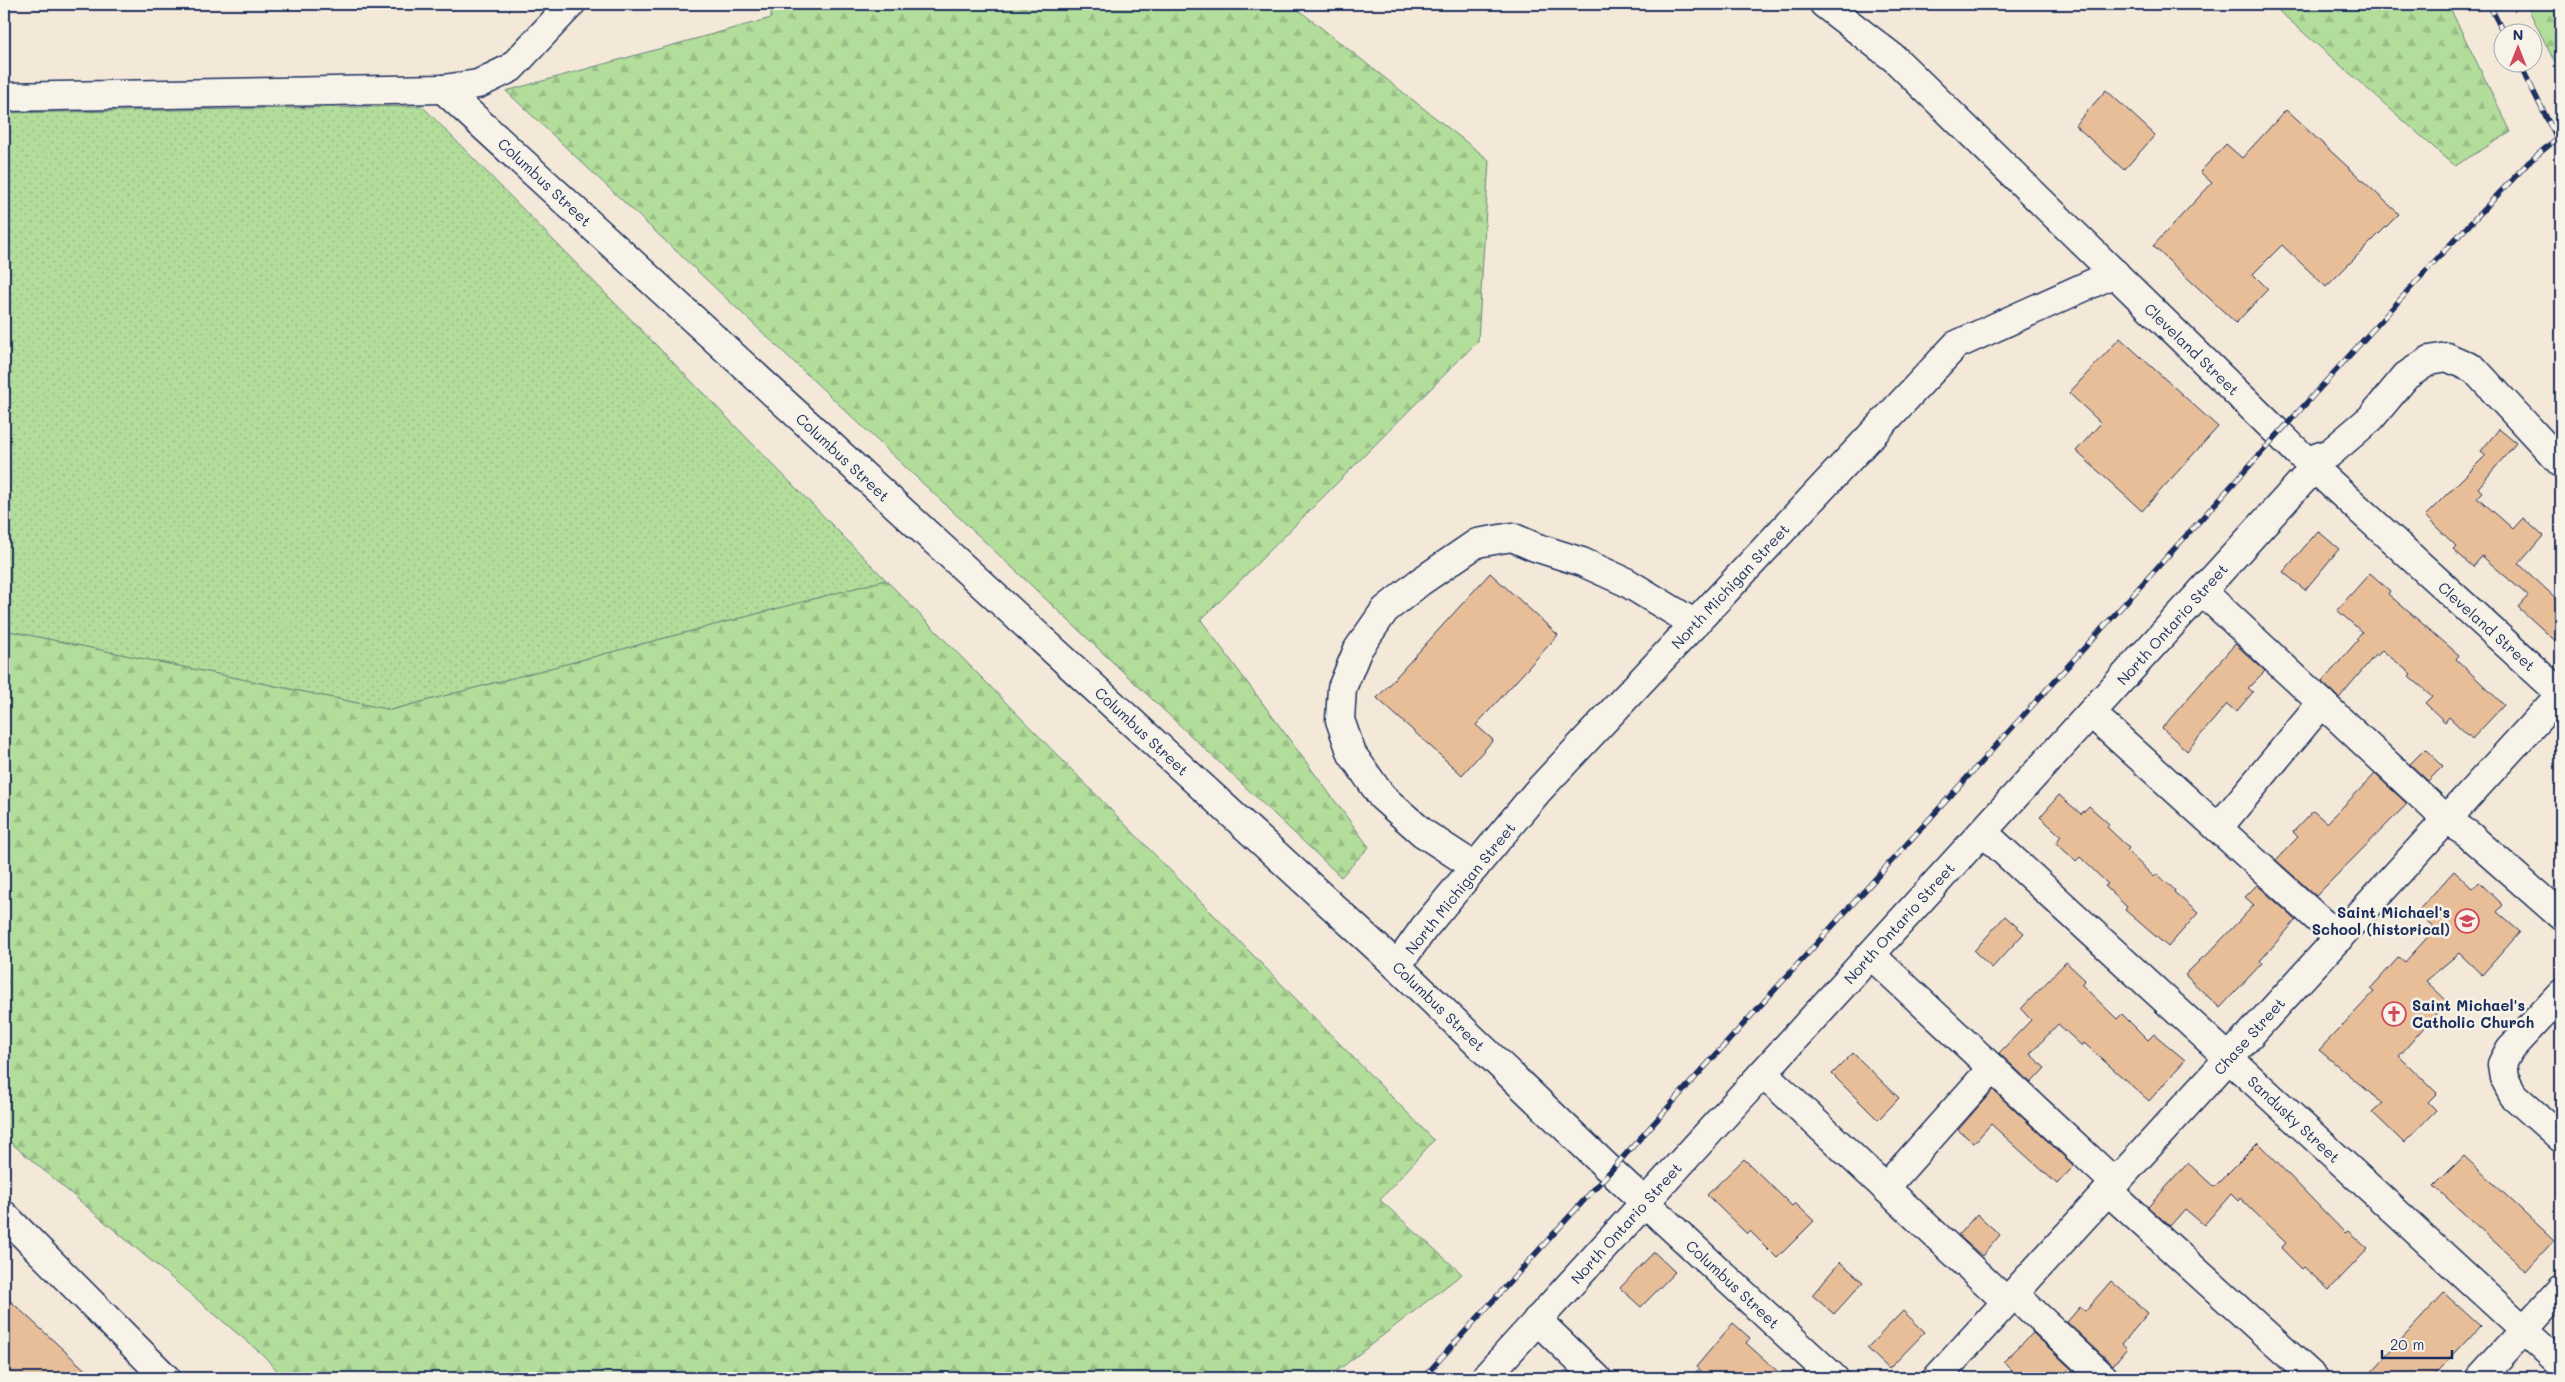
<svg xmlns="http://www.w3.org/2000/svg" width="2565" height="1382" font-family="Mali,sans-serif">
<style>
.grass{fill:url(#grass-dots);stroke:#67867c}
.forest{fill:url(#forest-firs);stroke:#67867c}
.building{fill:#e8be98;stroke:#1b2f5e}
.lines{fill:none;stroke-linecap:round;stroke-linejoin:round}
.minor-casing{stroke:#1b2f5e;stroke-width:31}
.minor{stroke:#f7f3e8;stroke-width:28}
.rail-casing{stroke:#1b2f5e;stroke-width:5.5}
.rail{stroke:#f7f3e8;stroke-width:4;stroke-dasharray:11;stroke-linecap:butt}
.labels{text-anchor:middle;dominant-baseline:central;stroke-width:5;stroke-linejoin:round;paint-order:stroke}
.street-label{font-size:15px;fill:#1b2f5e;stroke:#f7f3e8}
.poi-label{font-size:15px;font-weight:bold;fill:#1b2f5e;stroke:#f7f3e8;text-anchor:end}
</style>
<defs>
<pattern id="grass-dots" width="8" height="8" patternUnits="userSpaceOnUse" patternTransform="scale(1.25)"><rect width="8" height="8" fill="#b3dd9a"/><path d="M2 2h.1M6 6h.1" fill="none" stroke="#99be87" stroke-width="1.8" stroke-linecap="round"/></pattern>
<pattern id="forest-firs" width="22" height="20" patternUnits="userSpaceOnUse" patternTransform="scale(1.25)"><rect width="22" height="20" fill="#b3dd9a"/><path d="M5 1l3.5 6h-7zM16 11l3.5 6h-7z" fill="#99be87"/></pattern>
</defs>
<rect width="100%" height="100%" fill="#f4e8d8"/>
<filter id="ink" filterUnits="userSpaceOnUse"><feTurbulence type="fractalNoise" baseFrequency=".02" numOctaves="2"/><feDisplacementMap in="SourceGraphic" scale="10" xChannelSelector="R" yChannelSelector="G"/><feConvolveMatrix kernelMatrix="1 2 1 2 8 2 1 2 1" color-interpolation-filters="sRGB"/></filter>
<g filter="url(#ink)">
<path class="grass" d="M422,106L886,580L391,710L4,630V113Z"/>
<g class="forest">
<path d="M771,4H1291L1489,160L1478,341L1201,620L1369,847L1341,877L506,91L771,18Z"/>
<path d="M2271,4H2448L2511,132L2455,166Z"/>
<path d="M2526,4H2561V75Z"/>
<path d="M886,580L1434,1140L1380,1200L1462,1274L1328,1378H284L263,1355L4,1137V630L391,710Z"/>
</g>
<g class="building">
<path d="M2106,90L2155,135L2124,170L2075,125Z"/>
<path d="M2286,110L2399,214L2326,287L2282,245L2253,274L2268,289L2236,323L2153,246L2212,183L2200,172L2226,144L2242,158Z"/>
<path d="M2120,338L2218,427L2142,511L2076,451L2101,423L2069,393Z"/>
<path d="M2499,429L2516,443L2478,488L2482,492L2477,497L2513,529L2523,518L2543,536L2519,564L2561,603V646L2518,607L2528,596L2482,556L2473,567L2453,549L2456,546L2425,516L2486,455L2481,451Z"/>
<path d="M2318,531L2339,549L2305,590L2283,572Z"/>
<path d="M1490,573L1558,635L1476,725L1493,740L1462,775L1377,698Z"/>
<path d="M2370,573L2390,591L2388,594L2459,655L2456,659L2504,705L2472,739L2449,717L2445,722L2425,703L2432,696L2409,676L2411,674L2382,650L2377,656L2375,655L2339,698L2322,682L2358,640L2356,639L2362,632L2337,610Z"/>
<path d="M2235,644L2265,671L2248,688L2253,692L2236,712L2227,704L2187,751L2162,728Z"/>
<path d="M2425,749L2443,766L2428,781L2410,764Z"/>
<path d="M2375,774L2407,804L2316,896L2276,860L2298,837L2293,832L2313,811L2327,823Z"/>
<path d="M2059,795L2081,814L2089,806L2109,824L2107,827L2129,848L2127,851L2154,877L2157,874L2175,890L2174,892L2198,913L2168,947L2125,910L2127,907L2105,886L2108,884L2080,857L2076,861L2056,843L2061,836L2040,817Z"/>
<path d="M2454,871L2473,889L2479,882L2503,905L2497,912L2520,932L2482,975L2459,953L2426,981L2447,1001L2399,1056L2437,1093L2428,1102L2436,1110L2404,1143L2372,1112L2382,1103L2319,1050L2374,992L2370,989L2399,957L2405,962L2435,929L2416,913Z"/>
<path d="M2257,885L2296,920L2260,961L2262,963L2220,1008L2185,975L2204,956L2205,957L2254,905L2245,897Z"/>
<path d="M2005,916L2024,933L1992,968L1974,951Z"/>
<path d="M2066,962L2085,980L2081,984L2117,1019L2122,1014L2148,1040L2154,1034L2185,1060L2149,1101L2084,1043L2082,1046L2058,1024L2030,1054L2045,1068L2031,1083L1999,1053L2031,1020L2021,1009Z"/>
<path d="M1853,1053L1899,1098L1878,1120L1832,1074Z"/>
<path d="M1993,1090L2074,1166L2057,1184L1991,1124L1974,1143L1958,1130Z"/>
<path d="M2258,1143L2345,1233L2348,1231L2368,1249L2329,1290L2304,1267L2302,1269L2281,1248L2286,1243L2240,1198L2238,1201L2231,1194L2204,1225L2185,1209L2170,1226L2148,1207L2188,1163L2214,1187Z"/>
<path d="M2464,1156L2554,1240L2526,1271L2434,1186Z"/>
<path d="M1744,1159L1792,1206L1795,1203L1814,1221L1777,1258L1750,1231L1747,1234L1707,1195Z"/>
<path d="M1977,1214L2000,1235L1982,1256L1958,1235Z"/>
<path d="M1654,1252L1675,1272L1641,1307L1620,1288Z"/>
<path d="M1840,1262L1863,1282L1834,1314L1812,1295Z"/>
<path d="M2111,1281L2148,1313L2122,1344L2127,1348L2113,1365L2067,1322L2080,1307L2085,1311Z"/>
<path d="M2444,1293L2480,1326L2432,1378H2366Z"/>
<path d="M4,1295L94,1378H4Z"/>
<path d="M1903,1311L1925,1332L1889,1369L1867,1348Z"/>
<path d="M1733,1323L1750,1338L1746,1343L1785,1378H1709L1696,1367Z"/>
<path d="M2033,1333L2081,1378H2019L2003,1362Z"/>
</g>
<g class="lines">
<g class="minor-casing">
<g id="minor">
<path d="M1824,4L1895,59L2314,468L2561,694"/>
<path d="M443,89L1382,952L1611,1171L1834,1378"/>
<path d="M4,97L443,89L478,84L511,68L571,4"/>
<path d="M2307,461L2330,453L2371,418L2406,376L2430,360L2447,357L2474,369L2561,463"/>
<path d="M2202,591L2447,820L2469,835L2561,916"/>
<path d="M2091,713L2339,938"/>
<path d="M2218,828L2322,703"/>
<path d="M1983,832L2561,1364"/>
<path d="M1475,867L1423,833L1382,797L1352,754L1340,720L1342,688L1358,649L1385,610L1420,582L1477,543L1512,537L1535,547L1582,562L1626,582L1695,624"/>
<path d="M1871,955L2115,1183"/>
<path d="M1397,966L1424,928L1537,792L1956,345L2115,273"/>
<path d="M2561,994L2510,1049L2502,1064L2504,1078L2513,1095L2561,1138"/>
<path d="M1763,1073L2007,1302"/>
<path d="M1885,1188L1992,1068"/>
<path d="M2108,1191L2314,1378"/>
<path d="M4,1215L166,1378"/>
<path d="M2014,1294L2104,1378"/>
<path d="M1537,1320L1597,1378"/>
<path d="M1485,1378L2314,468"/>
<path d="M1937,1378L2561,694"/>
<path d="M2480,1378L2561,1289"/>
</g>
</g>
<use href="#minor" class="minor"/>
<g class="rail-casing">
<g id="rail">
<path d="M2489,4L2503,32"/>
<path d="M2519,62L2561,147"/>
<path d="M1423,1378L2445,250L2529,162L2561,135"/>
</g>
</g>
<use href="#rail" class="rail"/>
</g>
</g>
<defs>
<g id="school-ring" transform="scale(1.25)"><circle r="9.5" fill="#f7f3e8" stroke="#d1495b" stroke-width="1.5"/><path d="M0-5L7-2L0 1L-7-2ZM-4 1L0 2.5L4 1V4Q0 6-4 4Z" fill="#d1495b"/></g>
<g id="church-ring" transform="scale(1.25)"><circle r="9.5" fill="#f7f3e8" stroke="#d1495b" stroke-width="1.5"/><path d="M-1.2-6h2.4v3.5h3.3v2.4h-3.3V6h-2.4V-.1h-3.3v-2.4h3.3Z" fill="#d1495b"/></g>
</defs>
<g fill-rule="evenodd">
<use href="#school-ring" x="2467" y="921"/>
<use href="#church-ring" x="2394" y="1014"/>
</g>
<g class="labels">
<g class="street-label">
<text transform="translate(545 182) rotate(43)">Columbus Street</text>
<text transform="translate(2192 349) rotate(44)">Cleveland Street</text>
<text transform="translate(843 457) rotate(43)">Columbus Street</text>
<text transform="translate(1730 586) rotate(-47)">North Michigan Street</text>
<text transform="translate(2172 624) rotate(-48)">North Ontario Street</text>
<text transform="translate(2487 626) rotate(42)">Cleveland Street</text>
<text transform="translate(1142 731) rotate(43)">Columbus Street</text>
<text transform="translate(1460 888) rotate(-51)">North Michigan Street</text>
<text transform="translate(1899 923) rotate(-48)">North Ontario Street</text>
<text transform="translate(1439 1006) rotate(44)">Columbus Street</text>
<text transform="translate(2249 1036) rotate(-48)">Chase Street</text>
<text transform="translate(2294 1119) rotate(43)">Sandusky Street</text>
<text transform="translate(1626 1223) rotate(-48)">North Ontario Street</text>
<text transform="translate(1733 1284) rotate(43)">Columbus Street</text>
</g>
<g class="poi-label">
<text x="2450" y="912">Saint Michael's<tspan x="2450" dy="17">School (historical)</tspan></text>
<text x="2412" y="1005" text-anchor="start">Saint Michael's<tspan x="2412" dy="17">Catholic Church</tspan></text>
</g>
</g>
<rect width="2565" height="1382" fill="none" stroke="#f7f3e8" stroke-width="20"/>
<rect x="10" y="10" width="2545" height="1362" fill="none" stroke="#1b2f5e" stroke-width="2" filter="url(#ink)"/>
<g transform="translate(2518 48)"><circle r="24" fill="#f7f3e8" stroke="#9fa5b1"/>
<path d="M0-4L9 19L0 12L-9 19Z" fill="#d1495b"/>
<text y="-8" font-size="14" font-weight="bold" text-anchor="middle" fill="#1b2f5e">N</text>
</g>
<path d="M2382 1350v8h70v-8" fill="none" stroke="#1b2f5e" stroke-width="2.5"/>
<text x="2390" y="1350" font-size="15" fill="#1b2f5e" stroke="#f7f3e8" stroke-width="4" paint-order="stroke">20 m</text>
</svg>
